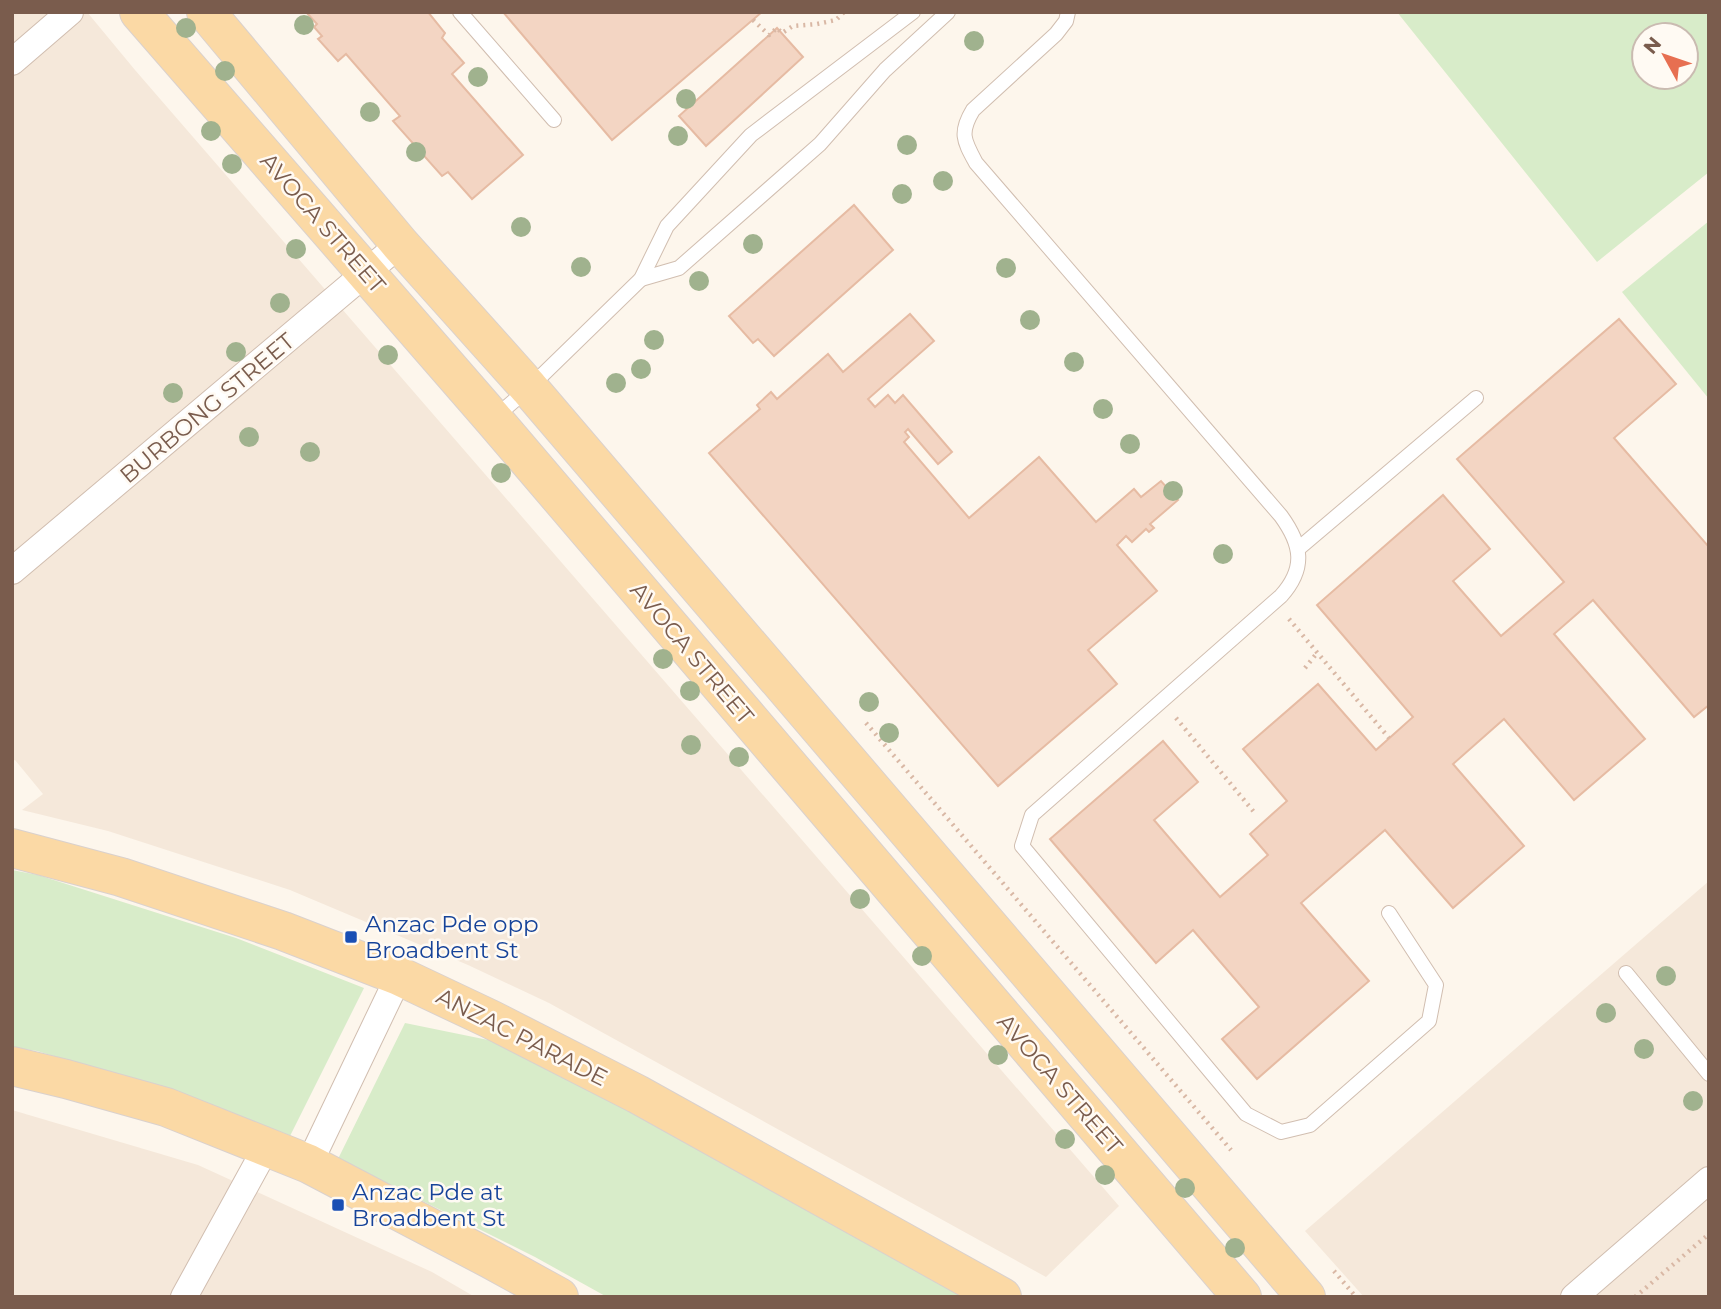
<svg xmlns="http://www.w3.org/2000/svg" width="1721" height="1309" font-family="Montserrat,sans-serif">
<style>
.residential{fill:#f5e8da}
.green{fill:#d8ecc9;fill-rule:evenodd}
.building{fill:#f3d5c3;stroke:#e6bba3;stroke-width:2}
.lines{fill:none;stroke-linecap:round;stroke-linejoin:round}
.lane-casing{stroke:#d1beb0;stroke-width:16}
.street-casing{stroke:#d1beb0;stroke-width:28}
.primary-casing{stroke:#dad1cd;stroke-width:40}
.path{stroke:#d9b8a5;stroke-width:4.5;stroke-dasharray:2 5;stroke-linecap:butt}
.lane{stroke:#fff;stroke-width:14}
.street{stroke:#fff;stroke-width:26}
.primary{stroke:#fbd9a5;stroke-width:38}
.tree{fill:#a0b28e}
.transit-dot{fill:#1a4fb4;stroke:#fffaf3;stroke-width:2.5}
.labels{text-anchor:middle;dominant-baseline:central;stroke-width:5;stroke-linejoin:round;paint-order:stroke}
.street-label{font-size:23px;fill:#7a5c4d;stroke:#fffaf3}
.transit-label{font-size:23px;fill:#164399;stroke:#fffaf3;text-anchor:start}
</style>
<rect width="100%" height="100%" fill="#fdf6ec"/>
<g class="residential">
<path d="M12,12H87L135,70L1119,1206L1046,1277L549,1003L468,965L290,890L108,831L22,810L43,794L15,760L12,761Z"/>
<path d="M1709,881V1297H1364L1305,1231Z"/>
<path d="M12,1110L198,1165L432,1272L475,1297H12Z"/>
</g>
<g class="green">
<path d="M1397,12H1709V172L1597,262ZM1644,35H1686V77H1644Z"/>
<path d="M1709,221V399L1622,292Z"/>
<path d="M12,870L38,875L236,938L364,988L289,1138L190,1097L37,1051L12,1047Z"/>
<path d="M405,1023L498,1042L617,1105L963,1297H607L535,1257L338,1159Z"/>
</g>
<g class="building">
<path d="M306,12H428L445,33L442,38L464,63L452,74L523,155L472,199L448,172L442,176L393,121L400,116L346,54L338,61L318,39L322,36L314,27L317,24Z"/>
<path d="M503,12H762L612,140Z"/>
<path d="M777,28L803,57L706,146L679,116Z"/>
<path d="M854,205L893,250L774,356L758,339L753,343L729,316Z"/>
<path d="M910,314L934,341L868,399L875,407L888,395L895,403L903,395L952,452L938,464L908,429L905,432L909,437L904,442L969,518L1039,457L1096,522L1134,489L1141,497L1161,481L1178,500L1150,524L1154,528L1149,532L1146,529L1132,542L1126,536L1117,545L1157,591L1088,650L1117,684L998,786L709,453L760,409L757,405L771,392L777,399L828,354L843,372Z"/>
<path d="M1619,319L1676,384L1614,438L1709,547V705L1694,717L1593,600L1554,634L1645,739L1574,800L1504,719L1453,764L1524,846L1453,908L1385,830L1301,903L1369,981L1257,1079L1222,1039L1259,1007L1193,930L1156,963L1050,839L1163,741L1198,782L1154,820L1220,897L1268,855L1250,834L1287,801L1243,749L1318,684L1376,750L1413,717L1317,605L1443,495L1490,549L1453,581L1501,636L1564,582L1457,459Z"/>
</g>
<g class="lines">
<g class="lane-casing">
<g id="lane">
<path d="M460,12L554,120"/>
<path d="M1068,12L1066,21L1056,34L973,110C959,133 964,141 976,163L1281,516C1302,545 1306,568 1281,596L1032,815L1022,846L1246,1114L1281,1132L1310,1125L1429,1021L1436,985L1389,913"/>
<path d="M641,279L679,268L820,144L885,70L948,12"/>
<path d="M494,418L529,388L641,279L667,226L751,135L913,12"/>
<path d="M1298,549L1476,398"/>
<path d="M1626,973L1709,1074"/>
</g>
</g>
<g class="street-casing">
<g id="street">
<path d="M12,62L70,12"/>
<path d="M12,571L400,244"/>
<path d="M309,1164L399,976"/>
<path d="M184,1297L267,1146"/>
<path d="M1574,1297L1709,1180"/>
</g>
</g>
<g class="primary-casing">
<g id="primary">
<path d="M139,12L493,419L1242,1297"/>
<path d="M206,12L400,244L529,388L1306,1297"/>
<path d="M12,848L121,877L283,931L399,976L490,1019L637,1094L1002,1297"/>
<path d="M12,1066L66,1079L166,1107L309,1164L490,1259L559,1297"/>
</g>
</g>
<g class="path">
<path d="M753,20L769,35L777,28L782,33L793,26L817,24L836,20L844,12"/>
<path d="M1289,619L1389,738"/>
<path d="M1305,668L1317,653"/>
<path d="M1176,718L1254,812"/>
<path d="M866,723L1231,1150"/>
<path d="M1334,1271L1356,1297"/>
<path d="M1635,1297L1709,1234"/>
</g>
<use href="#lane" class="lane"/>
<use href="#street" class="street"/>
<use href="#primary" class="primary"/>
</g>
<g class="tree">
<circle cx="304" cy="25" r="10"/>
<circle cx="186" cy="28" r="10"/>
<circle cx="974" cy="41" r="10"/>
<circle cx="225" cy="71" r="10"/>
<circle cx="478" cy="77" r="10"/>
<circle cx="686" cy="99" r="10"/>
<circle cx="370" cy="112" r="10"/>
<circle cx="211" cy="131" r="10"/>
<circle cx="678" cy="136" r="10"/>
<circle cx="907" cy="145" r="10"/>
<circle cx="416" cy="152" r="10"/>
<circle cx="232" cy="164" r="10"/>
<circle cx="943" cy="181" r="10"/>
<circle cx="902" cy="194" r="10"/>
<circle cx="521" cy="227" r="10"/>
<circle cx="753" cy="244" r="10"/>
<circle cx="296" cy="249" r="10"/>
<circle cx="581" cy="267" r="10"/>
<circle cx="1006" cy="268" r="10"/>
<circle cx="699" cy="281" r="10"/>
<circle cx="280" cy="303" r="10"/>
<circle cx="1030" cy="320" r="10"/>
<circle cx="654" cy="340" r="10"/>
<circle cx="236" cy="352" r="10"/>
<circle cx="388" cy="355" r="10"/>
<circle cx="1074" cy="362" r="10"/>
<circle cx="641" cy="369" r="10"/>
<circle cx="616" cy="383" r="10"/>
<circle cx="173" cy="393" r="10"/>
<circle cx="1103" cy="409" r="10"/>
<circle cx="249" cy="437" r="10"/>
<circle cx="1130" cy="444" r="10"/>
<circle cx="310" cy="452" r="10"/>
<circle cx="501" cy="473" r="10"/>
<circle cx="1173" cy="491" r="10"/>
<circle cx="1223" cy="554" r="10"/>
<circle cx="663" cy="659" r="10"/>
<circle cx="690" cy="691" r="10"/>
<circle cx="869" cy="702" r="10"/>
<circle cx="889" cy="733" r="10"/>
<circle cx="691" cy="745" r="10"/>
<circle cx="739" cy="757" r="10"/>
<circle cx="860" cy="899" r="10"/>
<circle cx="922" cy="956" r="10"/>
<circle cx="1666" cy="976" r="10"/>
<circle cx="1606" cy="1013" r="10"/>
<circle cx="1644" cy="1049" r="10"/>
<circle cx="998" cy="1055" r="10"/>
<circle cx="1693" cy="1101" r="10"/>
<circle cx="1065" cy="1139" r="10"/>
<circle cx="1105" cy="1175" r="10"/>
<circle cx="1185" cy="1188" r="10"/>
<circle cx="1235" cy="1248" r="10"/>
</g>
<g class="transit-dot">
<rect x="344" y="930" width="14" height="14" rx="3.5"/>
<rect x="331" y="1198" width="14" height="14" rx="3.5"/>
</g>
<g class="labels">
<g class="street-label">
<text transform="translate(323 223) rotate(49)">AVOCA STREET</text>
<text transform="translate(207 408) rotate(-40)">BURBONG STREET</text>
<text transform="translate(692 653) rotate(50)">AVOCA STREET</text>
<text transform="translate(522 1037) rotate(27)">ANZAC PARADE</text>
<text transform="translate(1060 1084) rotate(49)">AVOCA STREET</text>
</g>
<g class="transit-label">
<text x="365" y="924">Anzac Pde opp<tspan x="365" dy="26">Broadbent St</tspan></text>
<text x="352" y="1192">Anzac Pde at<tspan x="352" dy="26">Broadbent St</tspan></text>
</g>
</g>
<rect width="1721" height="1309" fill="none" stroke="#7a5c4d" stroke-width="28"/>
<g transform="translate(1665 56) rotate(310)"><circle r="33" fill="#fffaf3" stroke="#cabbb1" stroke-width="2"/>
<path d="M0-5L12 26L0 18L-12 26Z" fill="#e76f51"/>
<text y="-10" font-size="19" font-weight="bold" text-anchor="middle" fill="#7a5c4d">N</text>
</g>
</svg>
